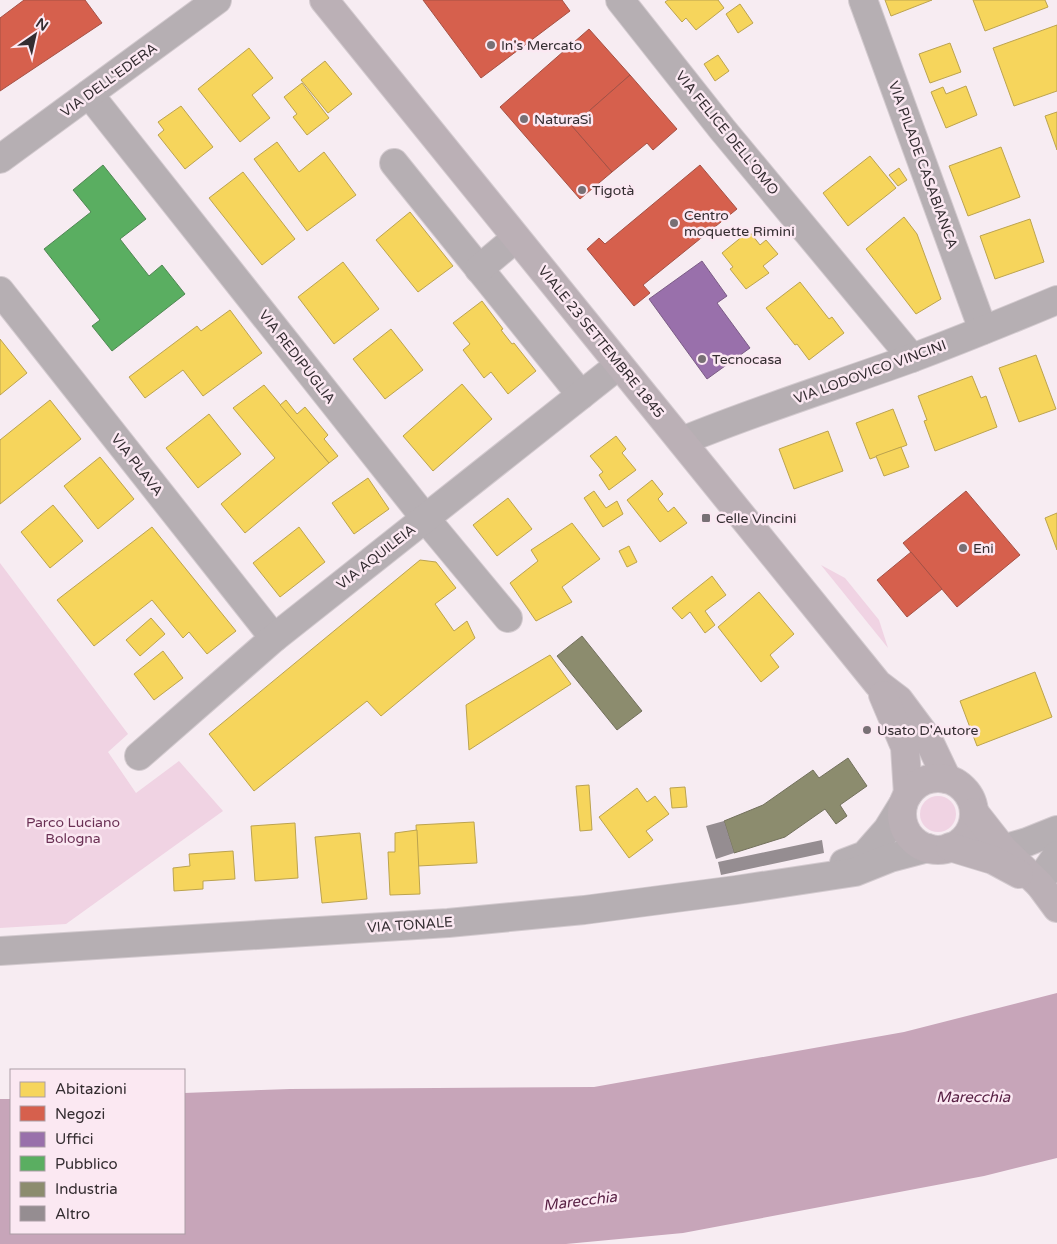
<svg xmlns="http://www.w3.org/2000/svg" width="1057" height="1244" font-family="'Varela Round',sans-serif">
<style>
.green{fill:#f0d3e3}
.water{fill:#c7a5b9}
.homes{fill:#f6d55c;stroke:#bca34f}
.shops{fill:#d6604d;stroke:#a55145}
.offices{fill:#9970ab;stroke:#7b5c86}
.public{fill:#5aae61;stroke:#4f8753}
.industry{fill:#8c8c6e;stroke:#72705c}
.building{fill:#958d91}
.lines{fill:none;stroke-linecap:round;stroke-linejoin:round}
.minor-casing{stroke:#d3cacf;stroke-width:30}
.major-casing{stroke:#d3cacf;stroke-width:30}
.minor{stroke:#b6afb3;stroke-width:28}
.major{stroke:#bbb0b6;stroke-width:28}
.poi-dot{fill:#787075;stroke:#fbe8f2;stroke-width:2}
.labels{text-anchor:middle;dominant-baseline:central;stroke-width:5;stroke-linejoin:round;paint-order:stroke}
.poi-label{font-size:14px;fill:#342d31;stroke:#fbe8f2;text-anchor:start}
.street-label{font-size:14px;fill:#342d31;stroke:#fbe8f2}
.park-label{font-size:14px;fill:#6a3054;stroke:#fbe8f2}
.water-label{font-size:15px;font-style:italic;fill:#582044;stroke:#fbe8f2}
</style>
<rect width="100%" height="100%" fill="#f7ecf2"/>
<g class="green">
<path d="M0,563L128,734L108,752L136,793L179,761L223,811L66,924L0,928Z"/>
<path d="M821,565L845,578L879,620L888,648Z"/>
<circle cx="938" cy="814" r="18"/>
</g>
<path class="water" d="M1057,993V1158L984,1176L683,1233L566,1244H0V1099H11V1233H184V1093L290,1089L594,1087L904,1032Z"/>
<g class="homes">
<path d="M668,0H718L724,8L696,30L686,18L682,22L665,2Z"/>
<path d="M885,0H932L891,16Z"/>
<path d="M973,0H1045L1048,7L985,31Z"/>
<path d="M740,4L753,23L738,33L726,14Z"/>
<path d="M1057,25V91L1014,106L993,48Z"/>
<path d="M950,43L961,72L930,83L919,54Z"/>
<path d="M249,48L273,78L252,95L270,118L240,142L198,89Z"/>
<path d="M718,55L729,71L715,81L704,64Z"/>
<path d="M325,61L352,94L328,113L301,80Z"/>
<path d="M302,83L329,118L307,135L293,117L297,114L284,97Z"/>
<path d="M966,86L977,115L946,128L931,92L943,87L946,94Z"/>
<path d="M181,106L213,147L185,169L158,135L164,130L158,122Z"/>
<path d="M1057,112V150L1045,116Z"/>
<path d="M277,142L299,172L324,152L356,195L307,231L254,159Z"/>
<path d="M1001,147L1020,197L968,216L949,166Z"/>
<path d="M870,156L896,188L848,226L823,193Z"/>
<path d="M899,168L907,180L898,186L889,175Z"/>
<path d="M243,172L295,239L262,265L209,198Z"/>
<path d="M410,212L453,266L418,292L376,240Z"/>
<path d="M904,217L917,234L941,299L916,314L866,249Z"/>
<path d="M1030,219L1044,262L995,279L980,236Z"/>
<path d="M749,231L760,245L766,240L778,254L763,266L769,273L746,289L730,269L733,267L722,253Z"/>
<path d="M343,262L379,309L334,344L298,297Z"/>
<path d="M800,282L829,319L832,317L844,333L809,360L797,344L795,345L766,308Z"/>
<path d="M482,301L503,329L501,330L512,344L514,343L536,371L508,394L491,372L484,378L463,350L470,344L453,323Z"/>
<path d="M230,310L262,353L203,396L183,370L145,398L129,377L197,326L201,331Z"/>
<path d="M391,329L423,370L385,399L353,359Z"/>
<path d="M0,339L27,373L0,395Z"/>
<path d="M1036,355L1056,409L1019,422L999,368Z"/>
<path d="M972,376L981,398L986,396L997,427L935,451L924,421L927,420L918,396Z"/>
<path d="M462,384L492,419L433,471L403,436Z"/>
<path d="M264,385L329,463L245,533L221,504L275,458L233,408Z"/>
<path d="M50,400L81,439L0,504V440Z"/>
<path d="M286,400L297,414L305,407L328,435L324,439L338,456L329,463L280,405Z"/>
<path d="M893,409L907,445L870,459L856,423Z"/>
<path d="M209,414L241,454L198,488L166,448Z"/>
<path d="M828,431L843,471L794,489L779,449Z"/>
<path d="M616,436L626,449L622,453L636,470L609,490L599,475L603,472L590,456Z"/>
<path d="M901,447L909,467L884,476L876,456Z"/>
<path d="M100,457L134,499L98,529L64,486Z"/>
<path d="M368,478L389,509L354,534L332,503Z"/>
<path d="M652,480L663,494L658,499L668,512L674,507L687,523L660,542L627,500Z"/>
<path d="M594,491L606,508L617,501L623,514L603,527L584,498Z"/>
<path d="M508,498L532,529L497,556L473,525Z"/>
<path d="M53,505L83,541L50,568L21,532Z"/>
<path d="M1057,513V550L1045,518Z"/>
<path d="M572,523L600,559L562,587L572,602L536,621L510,583L538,561L531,550Z"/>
<path d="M152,527L236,631L207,654L189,632L183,638L152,600L94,646L57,600Z"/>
<path d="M299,527L325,562L280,597L253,563Z"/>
<path d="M629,546L637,562L627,567L619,551Z"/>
<path d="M420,560L436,562L456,588L435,604L454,631L467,621L475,638L381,716L367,701L254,791L209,734Z"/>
<path d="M712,576L726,595L705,611L715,625L705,633L690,612L682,619L672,608Z"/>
<path d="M759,592L794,634L770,655L779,667L761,682L718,627Z"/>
<path d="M151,618L165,634L140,656L126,640Z"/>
<path d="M163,651L183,678L154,700L134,674Z"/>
<path d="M550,655L571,684L469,750L466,705Z"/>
<path d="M1035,672L1052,717L977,746L960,701Z"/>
<path d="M589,785L592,830L580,831L576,786Z"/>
<path d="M685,787L687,807L672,808L670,788Z"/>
<path d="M637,788L647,802L655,796L669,814L646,831L653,840L629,858L599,817Z"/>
<path d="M474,822L477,863L418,866L416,825Z"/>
<path d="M295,823L298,878L255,881L251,826Z"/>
<path d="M417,830L420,894L390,895L388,852H395V833Z"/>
<path d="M360,833L367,899L322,903L315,837Z"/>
<path d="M233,851L235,879L203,881V889L174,891L173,868L190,866L189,854Z"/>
</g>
<g class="shops">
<path d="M24,0H85L102,23L0,91V18Z"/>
<path d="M423,0H562L570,11L481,78Z"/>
<path d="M589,29L630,75L572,126L612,172L580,199L500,107Z"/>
<path d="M630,75L677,129L653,150L647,143L612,172L572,126Z"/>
<path d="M700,165L737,209L643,285L650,293L634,306L587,249L599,238L605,244Z"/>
<path d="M966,491L1020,555L957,607L903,543Z"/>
<path d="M911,552L942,589L907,617L877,580Z"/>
</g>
<path class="offices" d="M702,261L727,296L717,303L750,348L707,379L649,299Z"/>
<path class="public" d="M103,165L146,219L120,239L149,276L162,265L185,294L112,351L92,326L100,320L44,249L91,212L73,190Z"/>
<g class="industry">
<path d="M582,636L642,711L617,730L557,656Z"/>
<path d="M848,758L867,786L840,805L847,816L836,824L825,809L785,837L734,853L724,821L763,805L813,770L819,778Z"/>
</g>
<g class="building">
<path d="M724,821L734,853L716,859L706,826Z"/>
<path d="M822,840L824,853L721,875L718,862Z"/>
</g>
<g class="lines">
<g class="minor-casing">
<g id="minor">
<path d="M620,0L722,129L912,358"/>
<path d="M863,0L983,330"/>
<path d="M89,94L425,518L508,618"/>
<path d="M0,159L217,0"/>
<path d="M394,163L581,395"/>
<path d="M479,269L516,238"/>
<path d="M0,291L274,638"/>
<path d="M682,441C757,410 835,386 912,358C960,340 1009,320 1057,300"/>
<path d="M139,756L274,638L619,365"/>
<path d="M1003,849L1027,842L1057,830"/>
<path d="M844,863L865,855L887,830L903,804"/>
<path d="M1040,885L1048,868L1057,855"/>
<path d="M0,951L448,923L584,910L736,890L855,872L890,858L928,848"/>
</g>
</g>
<g class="major-casing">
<g id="major">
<path d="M324,0C508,229 694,455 878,684L899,700L928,739L947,779"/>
<path d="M883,695L905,747L908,794"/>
<circle cx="938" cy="814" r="36"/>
<path d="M974,812L1003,849L1040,885L1057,908"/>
<path d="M950,847L993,860L1019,874"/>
</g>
</g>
<use href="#minor" class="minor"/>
<use href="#major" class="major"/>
</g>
<g class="poi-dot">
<circle cx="491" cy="45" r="5"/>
<circle cx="524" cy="119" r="5"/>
<circle cx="582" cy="190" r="5"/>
<circle cx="674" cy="223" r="5"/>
<circle cx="702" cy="359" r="5"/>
<rect x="701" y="513" width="10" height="10" rx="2.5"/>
<circle cx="963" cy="548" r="5"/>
<circle cx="867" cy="730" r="5"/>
</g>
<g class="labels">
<g class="poi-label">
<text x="501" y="45">In's Mercato</text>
<text x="534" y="119">NaturaSì</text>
<text x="592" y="190">Tigotà</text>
<text x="684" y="215">Centro<tspan x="684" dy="16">moquette Rimini</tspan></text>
<text x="712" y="359">Tecnocasa</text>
<text x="716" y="518">Celle Vincini</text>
<text x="973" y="548">Eni</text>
<text x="877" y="730">Usato D'Autore</text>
</g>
<g class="street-label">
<text transform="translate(109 80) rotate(-36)">VIA DELL'EDERA</text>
<text transform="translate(727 133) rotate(51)">VIA FELICE DELL'OMO</text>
<text transform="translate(923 165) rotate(70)">VIA PILADE CASABIANCA</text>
<text transform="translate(601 342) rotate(51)">VIALE 23 SETTEMBRE 1845</text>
<text transform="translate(297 357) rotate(52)">VIA REDIPUGLIA</text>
<text transform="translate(870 372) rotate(-20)">VIA LODOVICO VINCINI</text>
<text transform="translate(137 465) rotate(52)">VIA PLAVA</text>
<text transform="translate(376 557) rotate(-38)">VIA AQUILEIA</text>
<text transform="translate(410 925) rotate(-4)">VIA TONALE</text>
</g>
<g class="park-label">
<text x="73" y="822">Parco Luciano<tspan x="73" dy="16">Bologna</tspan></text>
</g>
<g class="water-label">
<text x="973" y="1097">Marecchia</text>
<text transform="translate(580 1201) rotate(-7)">Marecchia</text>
</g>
</g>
<rect x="10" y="1069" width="175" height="165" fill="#fbe8f2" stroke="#ab9da5"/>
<rect x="20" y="1082" width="25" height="15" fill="#f6d55c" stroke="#ab9da5"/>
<text x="55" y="1094" font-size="15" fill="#342d31">Abitazioni</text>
<rect x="20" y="1106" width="25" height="15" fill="#d6604d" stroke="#ab9da5"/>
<text x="55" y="1119" font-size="15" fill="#342d31">Negozi</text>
<rect x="20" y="1132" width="25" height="15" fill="#9970ab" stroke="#ab9da5"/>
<text x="55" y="1144" font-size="15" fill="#342d31">Uffici</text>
<rect x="20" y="1156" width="25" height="15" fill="#5aae61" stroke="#ab9da5"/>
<text x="55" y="1169" font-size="15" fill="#342d31">Pubblico</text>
<rect x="20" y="1182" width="25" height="15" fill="#8c8c6e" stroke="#ab9da5"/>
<text x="55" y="1194" font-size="15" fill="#342d31">Industria</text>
<rect x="20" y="1206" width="25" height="15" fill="#958d91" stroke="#ab9da5"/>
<text x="55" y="1219" font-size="15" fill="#342d31">Altro</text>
<g transform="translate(35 35) rotate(34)" stroke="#fbe8f2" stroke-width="4" paint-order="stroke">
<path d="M0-4L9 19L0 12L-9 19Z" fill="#342d31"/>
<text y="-8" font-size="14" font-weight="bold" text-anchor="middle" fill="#342d31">N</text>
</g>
</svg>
